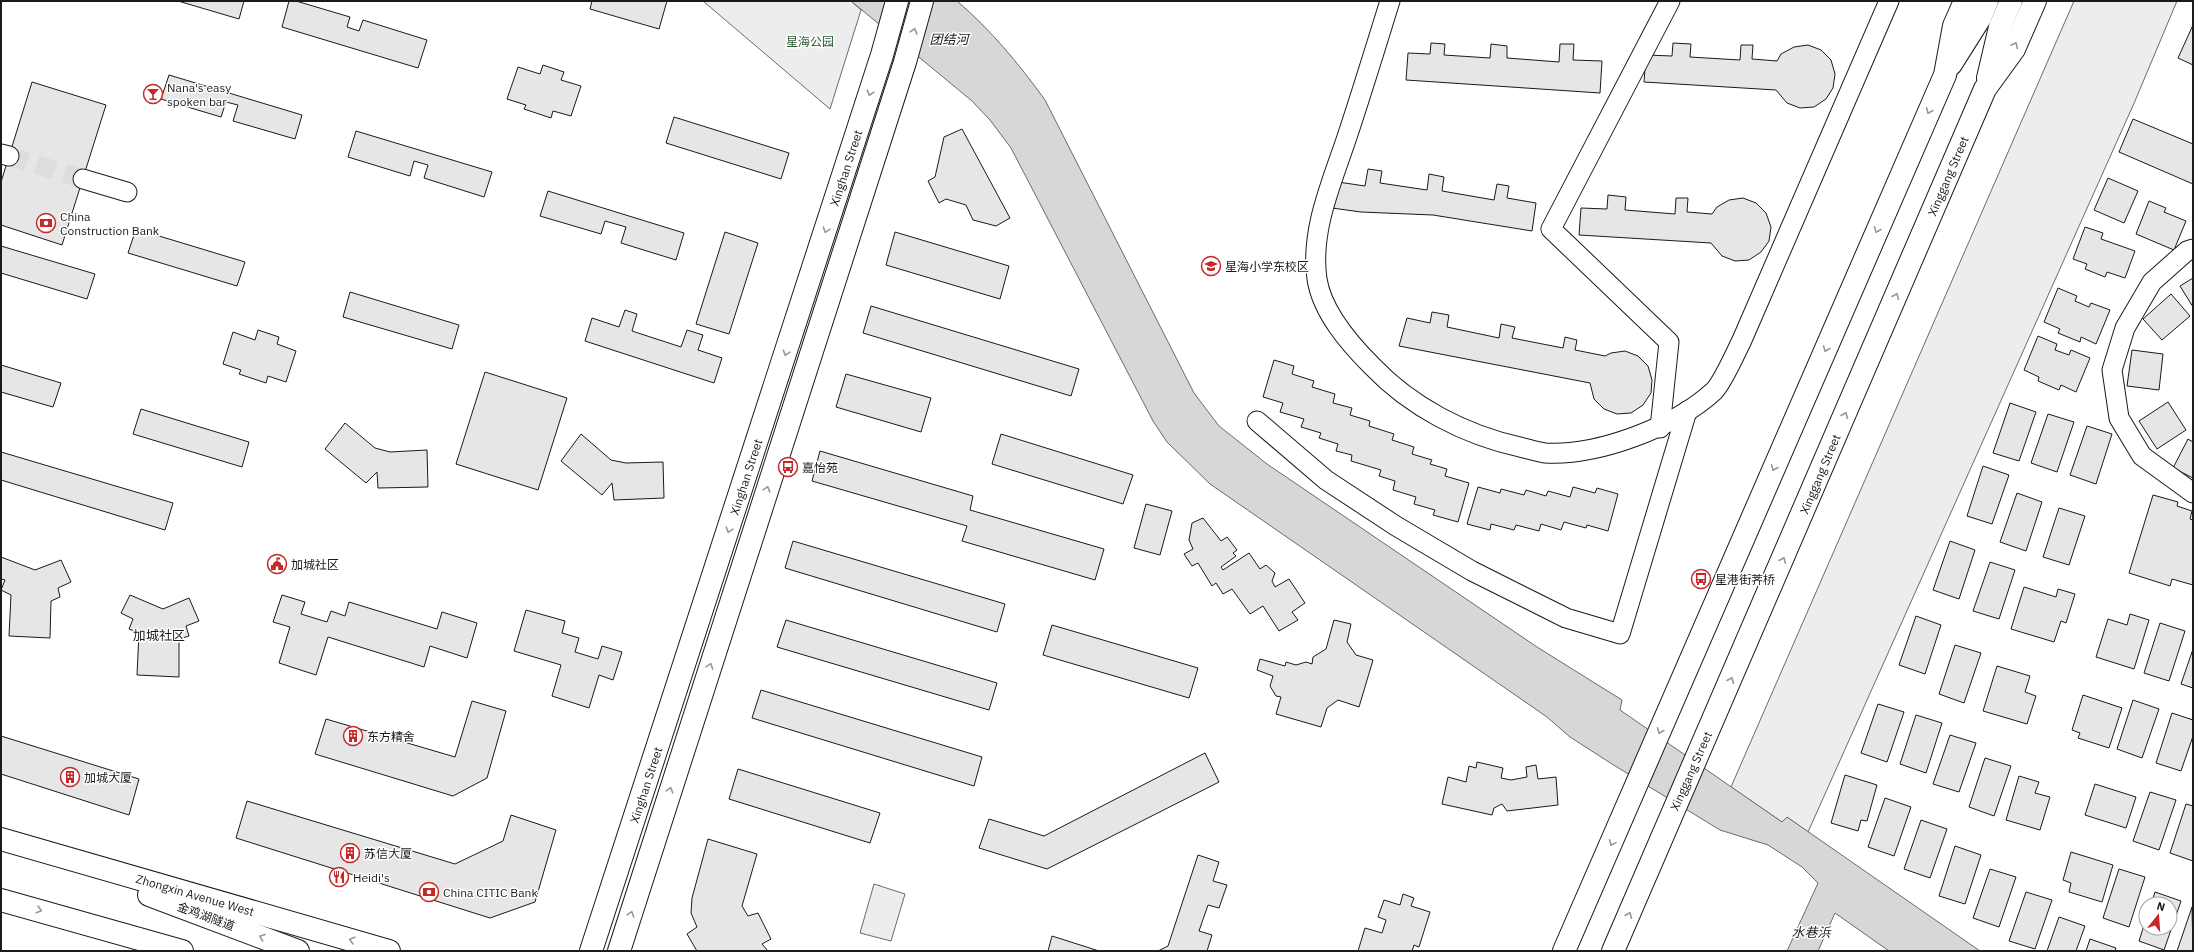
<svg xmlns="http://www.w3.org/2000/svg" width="2194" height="952" font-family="'IBM Plex Sans','Noto Sans SC',sans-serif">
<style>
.built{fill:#ededed;stroke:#6a6a6a}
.water{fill:#d7d7d7;stroke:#6a6a6a}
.building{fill:#e6e6e6;stroke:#1a1a1a}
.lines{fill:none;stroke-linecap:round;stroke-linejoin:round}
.minor-tunnel{stroke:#ddd;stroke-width:19;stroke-dasharray:19 10;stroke-linecap:butt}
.minor-casing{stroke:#1a1a1a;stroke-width:21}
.major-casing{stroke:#1a1a1a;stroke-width:24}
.minor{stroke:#fff;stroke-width:19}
.major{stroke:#fff;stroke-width:22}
.oneway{stroke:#989898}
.labels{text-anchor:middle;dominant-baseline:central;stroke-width:3;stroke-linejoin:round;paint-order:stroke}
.park-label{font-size:12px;fill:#2b5a34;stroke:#fff}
.poi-label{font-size:12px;fill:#1a1a1a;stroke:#fff;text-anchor:start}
.street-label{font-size:12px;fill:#1a1a1a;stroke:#fff}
.water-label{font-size:13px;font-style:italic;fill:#1a1a1a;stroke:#fff}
.neighbourhood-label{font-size:13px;fill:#1a1a1a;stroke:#fff}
</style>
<rect width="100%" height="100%" fill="#fff"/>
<g class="built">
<path d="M703,1H851L861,10L830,109Z"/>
<path d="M2074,1H2177L2135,101L1808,832L1787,817L1782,822L1731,787Z"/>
<path d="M874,884L905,894L891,941L860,933Z"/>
</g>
<path class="water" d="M851,1H957C991,30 1019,64 1045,100L1194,393L1219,426L1267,464L1537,647L1622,700L1620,710L1782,822L1787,817L1980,951H1889L1835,913L1818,951H1787L1818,883L1802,867L1768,845L1720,830L1612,764L1570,737L1547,717L1210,484L1167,442L1153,421L1011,148L990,120L972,101Z"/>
<g class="building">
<path d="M178,1H244L239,19Z"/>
<path d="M289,1H296L350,17L347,27L359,31L363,20L427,40L418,68L282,27Z"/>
<path d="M592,1H667L659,29L590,9Z"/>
<path d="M2193,25V65L2178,58Z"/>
<path d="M1431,43L1445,44L1444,55L1490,58L1491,44L1507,46V58L1559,62L1560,44H1574L1573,60L1602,61L1600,93L1406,80L1408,53L1430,54Z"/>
<path d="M1673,43L1691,44L1690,57L1740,60L1741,45H1753L1752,59L1777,61L1781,54L1794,47L1808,45L1821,50L1831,60L1835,74L1833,88L1826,99L1814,107L1800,108L1787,103L1776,90L1644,82L1646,55L1672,56Z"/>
<path d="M543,65L564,72L561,80L581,86L571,116L553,111L551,118L524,109L526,105L507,99L518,67L540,74Z"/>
<path d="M169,75L302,115L295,139L233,121L238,105L226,102L221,117L161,99Z"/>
<path d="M32,82L106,105L62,245L1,225V182Z"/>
<path d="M674,117L789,153L781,179L666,143Z"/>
<path d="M2133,119L2193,144V184L2119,152Z"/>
<path d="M962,129L1010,218L996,226L973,220L966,205L946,199L939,203L928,181L935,177L944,137Z"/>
<path d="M356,131L492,172L484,197L424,178L428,165L414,161L410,176L348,157Z"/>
<path d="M1368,169L1382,171L1380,183L1427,190L1429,174L1444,177L1442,191L1494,200L1497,184L1509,186L1507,198L1536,203L1532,231L1433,215L1361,212L1332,208L1338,182L1365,186Z"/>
<path d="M2108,178L2138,191L2124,223L2094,210Z"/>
<path d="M548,191L684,233L676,260L621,243L626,227L605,221L601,234L540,216Z"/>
<path d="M1608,195L1626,197L1625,210L1675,214L1676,198H1688L1687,212L1712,214L1717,207L1729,200L1743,198L1756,203L1766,213L1771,227L1769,241L1761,252L1749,260L1735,261L1722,256L1711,243L1579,235L1581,208L1607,209Z"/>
<path d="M2149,201L2166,208L2164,212L2186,221L2174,250L2136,234Z"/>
<path d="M2085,227L2103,233L2101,239L2135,251L2125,278L2107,272L2105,277L2085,269L2087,264L2073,259Z"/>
<path d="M136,229L245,262L237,286L128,253Z"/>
<path d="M725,232L758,243L729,334L696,324Z"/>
<path d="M895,232L1009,266L1000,299L886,265Z"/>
<path d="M1,246L95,274L87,299L1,273Z"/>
<path d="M2193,278V307L2180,286Z"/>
<path d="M2058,288L2077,296L2075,301L2089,307L2091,303L2110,310L2096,344L2081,337L2080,342L2058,333L2060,329L2044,322Z"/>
<path d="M350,292L459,325L452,349L343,317Z"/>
<path d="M2171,294L2190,316L2162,340L2143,319Z"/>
<path d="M871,306L1079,369L1071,396L863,333Z"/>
<path d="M625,310L637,314L632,331L681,347L687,330L703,335L698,350L722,358L714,383L585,341L592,318L619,327Z"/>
<path d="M1432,312L1449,315L1447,327L1499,338L1501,324L1515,327L1512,338L1563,348L1565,337L1577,340L1575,350L1605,356L1611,353L1625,351L1638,356L1648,366L1652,380L1651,393L1643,405L1631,413L1617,414L1604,409L1594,399L1590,383L1399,346L1407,318L1430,323Z"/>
<path d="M258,330L279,337L277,344L296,351L286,382L268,376L266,383L239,374L241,370L223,364L233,332L255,340Z"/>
<path d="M2038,336L2057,344L2055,350L2069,355L2071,350L2090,358L2076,392L2061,385L2059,390L2038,381L2039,377L2024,370Z"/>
<path d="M2132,350L2163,354L2159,390L2127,386Z"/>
<path d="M1274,360L1294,366L1292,374L1314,381L1312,387L1335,394L1333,403L1352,408L1350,415L1370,421L1369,426L1394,434L1392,440L1414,447L1412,454L1432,460L1430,464L1447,469L1445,476L1469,483L1458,522L1433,515L1435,510L1414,504L1416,497L1393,490L1395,481L1379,476L1381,470L1351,461L1352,455L1336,451L1338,444L1319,438L1321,433L1301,427L1304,419L1280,412L1283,403L1263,397Z"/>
<path d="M1,365L61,383L53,407L1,392Z"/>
<path d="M485,372L567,398L538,490L456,464Z"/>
<path d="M846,374L931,398L921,432L836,407Z"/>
<path d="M2168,402L2186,430L2157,449L2139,421Z"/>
<path d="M2010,403L2036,412L2019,461L1993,453Z"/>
<path d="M141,409L249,442L242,467L133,434Z"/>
<path d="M2048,414L2074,422L2057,472L2031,463Z"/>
<path d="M345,423L375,448L390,452L427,450L428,487L378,488L377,472L366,483L325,449Z"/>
<path d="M2087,426L2112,434L2096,484L2070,475Z"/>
<path d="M581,434L611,460L626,463L663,462L664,498L614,500L612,483L602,495L561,461Z"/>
<path d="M1001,434L1133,475L1123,504L992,464Z"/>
<path d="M2188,439L2193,442V478L2173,468Z"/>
<path d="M820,451L973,496L970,510L1104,549L1095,580L962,541L967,526L812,481Z"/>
<path d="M1,452L173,503L165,530L1,480Z"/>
<path d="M1983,466L2009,475L1992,524L1967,516Z"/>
<path d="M1478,487L1500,493L1501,489L1524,495L1526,490L1546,496L1548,491L1570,497L1573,487L1595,493L1597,488L1618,494L1608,531L1587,525L1586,528L1564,522L1561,530L1541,524L1539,531L1516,525L1514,530L1491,524L1490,530L1467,524Z"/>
<path d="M2017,493L2042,502L2026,551L2000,542Z"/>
<path d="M2153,495L2178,502L2177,506L2192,511L2190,519L2193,520V585L2172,579L2170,586L2129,573Z"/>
<path d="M1146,504L1172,511L1160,555L1134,548Z"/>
<path d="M2059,508L2085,516L2069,565L2043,557Z"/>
<path d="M1203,518L1221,541L1227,537L1237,550L1233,553L1236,556L1221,567L1223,570L1249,553L1260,569L1266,565L1275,573L1272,581L1275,587L1289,579L1305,603L1292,612L1298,620L1279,631L1263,606L1250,614L1232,589L1223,594L1216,583L1212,586L1198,563L1192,566L1184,554L1193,549L1189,540L1192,523Z"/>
<path d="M793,541L1005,604L997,632L785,568Z"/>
<path d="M1950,541L1975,550L1959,599L1933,590Z"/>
<path d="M1,557L35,570L61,560L71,582L58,588L60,597L51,601L50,638L9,636L11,595L1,590L5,580L1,579Z"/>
<path d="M1990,562L2015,570L1999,619L1973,611Z"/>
<path d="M2024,587L2056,597L2058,589L2075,594L2066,623L2061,621L2054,642L2011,629Z"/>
<path d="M130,595L163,609L189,598L199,621L186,626L189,636L179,639V677L137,675L139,633L129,629L133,619L121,613Z"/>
<path d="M282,595L305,602L301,614L327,622L331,611L345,616L349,602L437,629L442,612L477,623L467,658L430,646L424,667L328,637L316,675L279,663L290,627L273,622Z"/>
<path d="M526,610L565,621L562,633L579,638L575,652L598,659L602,646L622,652L613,680L599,675L589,708L552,696L561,665L514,651Z"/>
<path d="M2130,614L2149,620L2134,669L2096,657L2108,619L2127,625Z"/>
<path d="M1916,616L1941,625L1925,674L1899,665Z"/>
<path d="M786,620L997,683L989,710L777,647Z"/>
<path d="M1334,620L1351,624L1347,642L1356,655L1373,660L1359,707L1338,700L1327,708L1321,727L1276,714L1281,697L1276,696L1270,686L1273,676L1257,670L1260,659L1285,666L1286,662L1296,665L1306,662L1312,664L1313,657L1326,649Z"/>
<path d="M2160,623L2185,631L2169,681L2144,673Z"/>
<path d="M1052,625L1198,668L1189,698L1043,655Z"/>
<path d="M1955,645L1981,653L1964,703L1939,694Z"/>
<path d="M2193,649V688L2181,684Z"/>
<path d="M1997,666L2030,676L2025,692L2036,696L2027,724L1983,711Z"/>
<path d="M761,690L982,757L974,786L752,718Z"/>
<path d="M2083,695L2122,708L2109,748L2078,738L2080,733L2072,730Z"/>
<path d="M2133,700L2159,709L2142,758L2117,749Z"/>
<path d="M472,701L506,711L487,778L453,796L315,754L326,719L455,757Z"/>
<path d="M1878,704L1904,712L1887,762L1861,753Z"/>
<path d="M2172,713L2193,720V736L2181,771L2156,763Z"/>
<path d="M1916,715L1942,723L1926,773L1900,764Z"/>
<path d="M1950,735L1976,743L1959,792L1933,784Z"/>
<path d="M1,736L139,779L129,815L1,774Z"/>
<path d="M1205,753L1219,782L1047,869L979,848L989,819L1044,836Z"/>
<path d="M1985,758L2011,766L1994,816L1969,807Z"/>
<path d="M1477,762L1503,768L1501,778L1511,780L1527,777L1526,767L1536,765L1538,779L1556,777L1558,805L1507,811L1502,804L1494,808L1492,815L1442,804L1448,777L1466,782L1469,766L1476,768Z"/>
<path d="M738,769L880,813L870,843L729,799Z"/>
<path d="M1845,775L1877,785L1867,821L1861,820L1858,831L1831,823Z"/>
<path d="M2019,776L2039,782L2035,793L2050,797L2040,830L2006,820Z"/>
<path d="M2095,784L2136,797L2126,828L2085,815Z"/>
<path d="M2150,792L2176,800L2159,850L2133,841Z"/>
<path d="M1885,798L1911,807L1894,856L1868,847Z"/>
<path d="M247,801L455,864L503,841L511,815L556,830L535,902L490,918L236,838Z"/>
<path d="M2186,804L2193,806V861L2170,853Z"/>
<path d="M1921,820L1947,829L1930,878L1904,869Z"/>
<path d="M708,839L757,854L742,906L748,916L758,913L771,939L762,944L768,951H697L687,934L697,927L691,913L692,898Z"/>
<path d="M1955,846L1981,855L1965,904L1939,896Z"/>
<path d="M2071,852L2113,865L2102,902L2069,892L2071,883L2063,880Z"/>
<path d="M1198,855L1219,862L1213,881L1227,885L1219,908L1208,905L1199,931L1212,935L1207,951H1158L1168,946Z"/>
<path d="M1990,869L2016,877L1999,927L1973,918Z"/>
<path d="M2119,869L2145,877L2129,927L2103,918Z"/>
<path d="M2026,892L2052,900L2035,949L2009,941Z"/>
<path d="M2155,892L2181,901L2164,950L2139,941L2146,919V928H2170V904H2151Z"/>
<path d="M1403,894L1414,898L1411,906L1430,912L1419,947L1414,945L1412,951H1358L1365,928L1382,933L1386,920L1378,917L1384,900L1400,905Z"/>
<path d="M2192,907L2193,951H2177Z"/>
<path d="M2059,917L2085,926L2076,951H2047Z"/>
<path d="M1052,936L1099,951H1048Z"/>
<path d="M2090,939L2116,948L2115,951H2086Z"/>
</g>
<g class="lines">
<path class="minor-tunnel" d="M9,156L83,179"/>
<g class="minor-casing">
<g id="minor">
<path d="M1390,1C1376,46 1362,92 1347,137C1332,182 1310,230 1317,279C1322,312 1349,343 1372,366C1411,407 1465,435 1520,447C1528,449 1537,452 1545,453C1598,456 1675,427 1714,391C1723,382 1736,352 1742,340L1889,1"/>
<path d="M1,154L9,156"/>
<path d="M83,179L127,192"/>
<path d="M2193,249L2187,251L2152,282L2125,328L2112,370L2119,418L2142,456L2193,493"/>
<path d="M1257,421L1326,480L1396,526L1472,571L1566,618L1620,634L1687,411"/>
<path d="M1660,428L1669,342L1551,229L1670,1"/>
</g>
</g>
<g class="major-casing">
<g id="major">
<path d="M1951,64L1980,18L1987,1"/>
<path d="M1988,78L2000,27L2011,1"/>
<path d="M1,839L389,951"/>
<path d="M149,895L298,951"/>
<path d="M1,900L182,951"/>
<path d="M591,951L882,55L897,1"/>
<path d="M619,951L905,62L922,1"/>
<path d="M1564,951L1945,75L1954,26L1965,1"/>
<path d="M1613,951L1985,89L2014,49L2035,1"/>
</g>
</g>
<use href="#minor" class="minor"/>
<use href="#major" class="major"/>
</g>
<defs><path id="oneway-chevron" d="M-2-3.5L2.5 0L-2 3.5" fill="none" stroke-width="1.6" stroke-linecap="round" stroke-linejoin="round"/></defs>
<g class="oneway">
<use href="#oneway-chevron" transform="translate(914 31) rotate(-74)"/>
<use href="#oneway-chevron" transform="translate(2015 45) rotate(-64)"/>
<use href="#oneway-chevron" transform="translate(870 93) rotate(108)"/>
<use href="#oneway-chevron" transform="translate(1929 111) rotate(113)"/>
<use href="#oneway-chevron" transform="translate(826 230) rotate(108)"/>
<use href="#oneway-chevron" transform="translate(1877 230) rotate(113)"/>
<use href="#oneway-chevron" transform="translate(1896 296) rotate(-67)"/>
<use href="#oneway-chevron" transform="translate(1826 349) rotate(113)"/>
<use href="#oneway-chevron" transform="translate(786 353) rotate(108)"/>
<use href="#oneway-chevron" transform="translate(1845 415) rotate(-67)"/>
<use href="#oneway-chevron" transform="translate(1774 468) rotate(113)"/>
<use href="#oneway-chevron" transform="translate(767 489) rotate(-72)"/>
<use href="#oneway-chevron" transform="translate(729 530) rotate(108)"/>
<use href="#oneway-chevron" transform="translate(1783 560) rotate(-67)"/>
<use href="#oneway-chevron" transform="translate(710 666) rotate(-72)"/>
<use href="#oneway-chevron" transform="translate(1731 680) rotate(-67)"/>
<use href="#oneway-chevron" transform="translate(1660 731) rotate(113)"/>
<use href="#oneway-chevron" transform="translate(670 790) rotate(-72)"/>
<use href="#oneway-chevron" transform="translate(1612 843) rotate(114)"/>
<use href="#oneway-chevron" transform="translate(39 910) rotate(16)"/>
<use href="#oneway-chevron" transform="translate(631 914) rotate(-72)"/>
<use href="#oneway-chevron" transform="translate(1629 915) rotate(-67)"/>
<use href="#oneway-chevron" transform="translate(262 937) rotate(-160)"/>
<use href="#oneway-chevron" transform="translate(352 940) rotate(-164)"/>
</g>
<defs>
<g id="bar-ring" transform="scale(1)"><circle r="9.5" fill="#fff" stroke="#c62828" stroke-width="1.5"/><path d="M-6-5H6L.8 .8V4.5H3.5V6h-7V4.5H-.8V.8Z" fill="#c62828"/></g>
<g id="bank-ring" transform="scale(1)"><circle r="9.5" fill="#fff" stroke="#c62828" stroke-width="1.5"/><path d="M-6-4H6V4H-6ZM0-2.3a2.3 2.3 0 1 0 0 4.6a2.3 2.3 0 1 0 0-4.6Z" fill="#c62828"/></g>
<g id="school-ring" transform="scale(1)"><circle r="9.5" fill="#fff" stroke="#c62828" stroke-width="1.5"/><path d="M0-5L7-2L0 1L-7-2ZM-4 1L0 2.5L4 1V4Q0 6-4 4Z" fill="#c62828"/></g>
<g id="bus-ring" transform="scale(1)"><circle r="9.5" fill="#fff" stroke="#c62828" stroke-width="1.5"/><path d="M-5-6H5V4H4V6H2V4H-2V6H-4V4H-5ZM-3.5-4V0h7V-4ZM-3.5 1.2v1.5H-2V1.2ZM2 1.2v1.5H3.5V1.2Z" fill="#c62828"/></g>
<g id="civic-ring" transform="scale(1)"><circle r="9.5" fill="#fff" stroke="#c62828" stroke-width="1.5"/><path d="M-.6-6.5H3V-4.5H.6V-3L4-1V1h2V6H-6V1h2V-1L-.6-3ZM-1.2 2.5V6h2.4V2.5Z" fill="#c62828"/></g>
<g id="building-ring" transform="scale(1)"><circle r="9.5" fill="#fff" stroke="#c62828" stroke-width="1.5"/><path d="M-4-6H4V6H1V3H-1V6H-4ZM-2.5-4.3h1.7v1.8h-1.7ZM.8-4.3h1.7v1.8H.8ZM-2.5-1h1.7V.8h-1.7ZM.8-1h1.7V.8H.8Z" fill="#c62828"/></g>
<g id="restaurant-ring" transform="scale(1)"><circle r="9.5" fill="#fff" stroke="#c62828" stroke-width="1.5"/><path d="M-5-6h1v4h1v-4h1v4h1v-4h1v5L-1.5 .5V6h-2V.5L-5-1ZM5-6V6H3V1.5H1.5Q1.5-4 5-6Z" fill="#c62828"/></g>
</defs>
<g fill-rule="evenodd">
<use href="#bar-ring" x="153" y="94"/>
<use href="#bank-ring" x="46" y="223"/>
<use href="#school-ring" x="1211" y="266"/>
<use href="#bus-ring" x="788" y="467"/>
<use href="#civic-ring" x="277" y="564"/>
<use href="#bus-ring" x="1701" y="579"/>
<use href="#building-ring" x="353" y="736"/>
<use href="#building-ring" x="70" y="777"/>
<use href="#building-ring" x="350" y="853"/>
<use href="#restaurant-ring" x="339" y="877"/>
<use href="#bank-ring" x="429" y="892"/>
</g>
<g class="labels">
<g class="park-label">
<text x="810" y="41">星海公园</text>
</g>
<g class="poi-label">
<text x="167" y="87">Nana's easy<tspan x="167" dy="14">spoken bar</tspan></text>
<text x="60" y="216">China<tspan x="60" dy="14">Construction Bank</tspan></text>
<text x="1225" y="266">星海小学东校区</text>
<text x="802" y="467">嘉怡苑</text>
<text x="291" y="564">加城社区</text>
<text x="1715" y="579">星港街荠桥</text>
<text x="367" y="736">东方精舍</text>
<text x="84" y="777">加城大厦</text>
<text x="364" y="853">苏信大厦</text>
<text x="353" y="877">Heidi's</text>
<text x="443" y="892">China CITIC Bank</text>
</g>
<g class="street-label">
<text transform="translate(846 168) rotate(-72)">Xinghan Street</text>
<text transform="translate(1948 176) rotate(-67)">Xinggang Street</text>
<text transform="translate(1820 474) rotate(-67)">Xinggang Street</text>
<text transform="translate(746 477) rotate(-72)">Xinghan Street</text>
<text transform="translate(1691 771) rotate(-66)">Xinggang Street</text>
<text transform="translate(646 785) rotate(-72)">Xinghan Street</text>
<text transform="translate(195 895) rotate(16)">Zhongxin Avenue West</text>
<text transform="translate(206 916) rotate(20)">金鸡湖隧道</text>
</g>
<g class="water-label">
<text x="949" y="39">团结河</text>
<text x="1811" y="932">水巷浜</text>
</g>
<g class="neighbourhood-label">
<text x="159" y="635">加城社区</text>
</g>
</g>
<rect width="2194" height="952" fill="none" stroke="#1a1a1a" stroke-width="4"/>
<g transform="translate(2158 916) rotate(17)"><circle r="19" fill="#ffffff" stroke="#a3a3a3"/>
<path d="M0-3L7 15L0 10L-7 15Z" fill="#c62828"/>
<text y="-6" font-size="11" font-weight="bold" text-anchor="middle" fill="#1a1a1a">N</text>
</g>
</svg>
